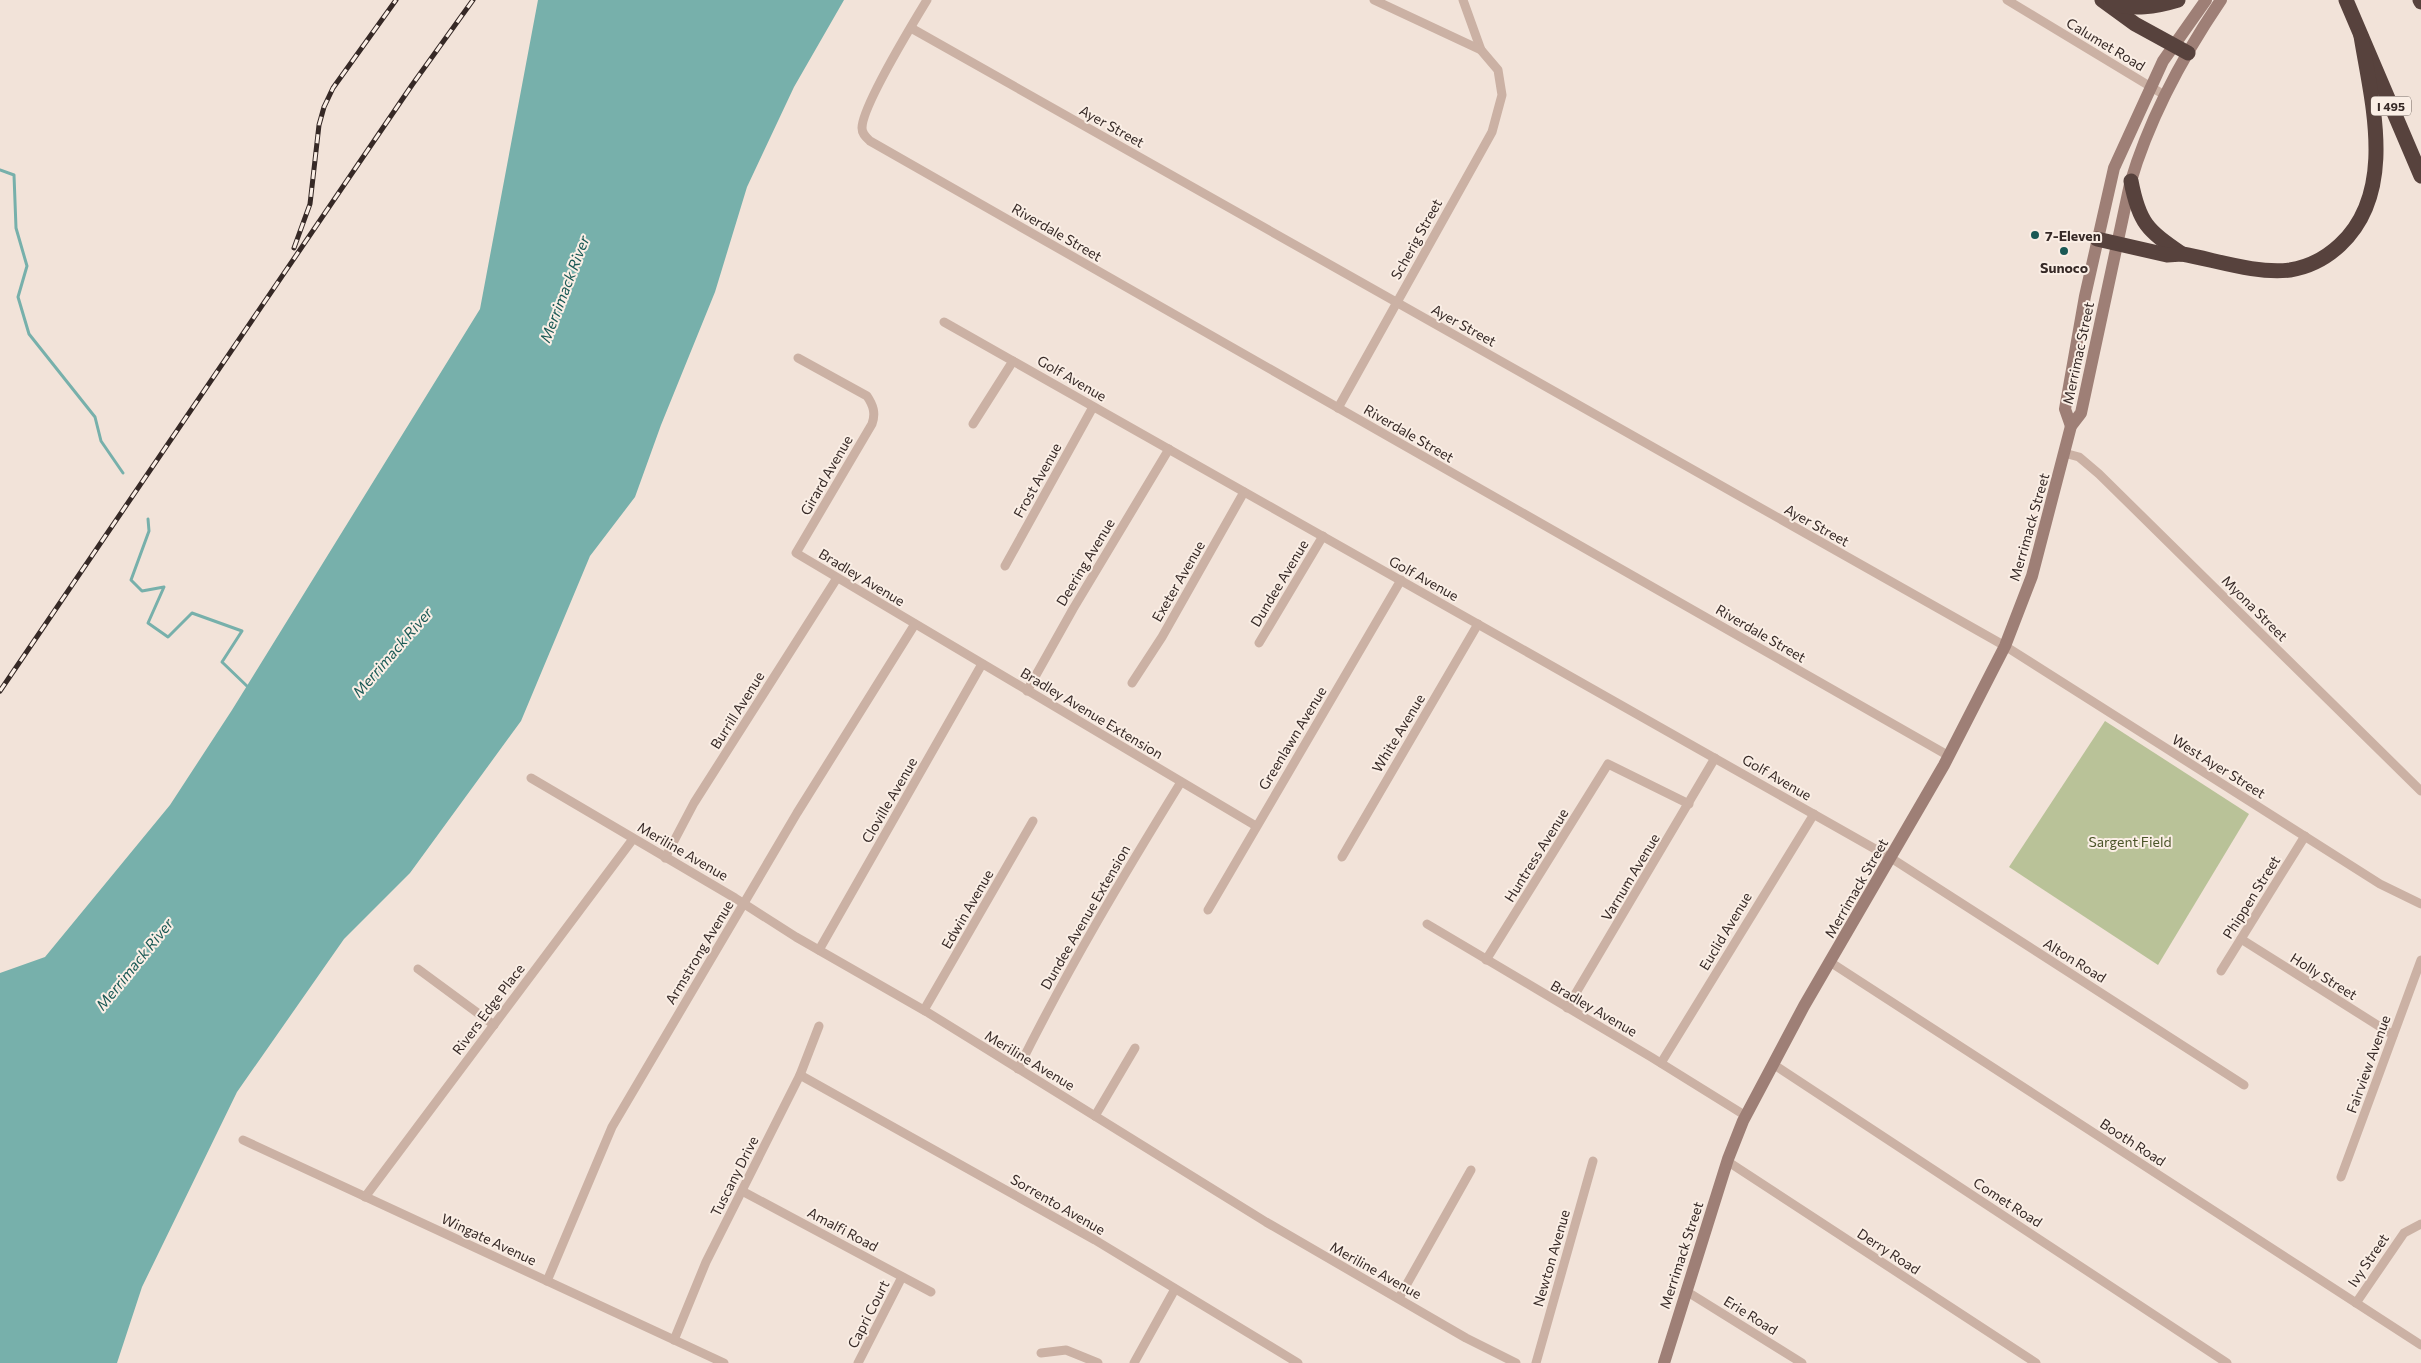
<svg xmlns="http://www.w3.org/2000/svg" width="2421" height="1363" font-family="Commissioner,sans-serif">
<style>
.green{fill:#b9c298}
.water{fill:#77b0ab}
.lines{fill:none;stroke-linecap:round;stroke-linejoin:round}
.stream{stroke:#77b0ab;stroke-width:3}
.minor{stroke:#cbb1a4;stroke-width:9}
.secondary{stroke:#9e7f76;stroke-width:12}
.motorway{stroke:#57423d;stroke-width:15}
.rail-casing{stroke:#362926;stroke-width:5}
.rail{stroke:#faeee5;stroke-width:3;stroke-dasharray:9;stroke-linecap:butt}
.poi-dot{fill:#1a5955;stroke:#faeee5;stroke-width:2}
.labels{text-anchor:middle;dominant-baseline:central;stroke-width:4;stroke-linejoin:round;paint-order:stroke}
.shield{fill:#faeee5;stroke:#71645f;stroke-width:1}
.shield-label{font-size:12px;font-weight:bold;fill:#362926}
.street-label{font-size:14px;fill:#362926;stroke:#faeee5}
.poi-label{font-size:14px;font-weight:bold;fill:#362926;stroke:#faeee5;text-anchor:start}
.park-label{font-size:14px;fill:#4b5529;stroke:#faeee5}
.water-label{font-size:15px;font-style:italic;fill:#1a5955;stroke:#faeee5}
</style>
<rect width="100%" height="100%" fill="#f2e3d9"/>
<path class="green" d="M2105,721L2249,814L2158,965L2009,867Z"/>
<path class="water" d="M538,0H844L794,87L747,187L715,292L661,425L635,497L590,556L521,721L410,873L344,939L237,1092L142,1287L117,1363H0V973L45,957L170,805L232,710L480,309Z"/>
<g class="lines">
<g class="stream">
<path d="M0,170L14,175L16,228L27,266L18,297L29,334L95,417L101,441L123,473"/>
<path d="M148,519L149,531L131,580L142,591L164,587L148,623L168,637L192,613L242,631L222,662L249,688"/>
</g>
<g class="minor">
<path d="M927,0C913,23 862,107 862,128C862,134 866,137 870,141L1949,756"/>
<path d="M1463,0L1481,50"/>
<path d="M2007,0L2166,96"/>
<path d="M911,28L2005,646L2380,884L2421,904"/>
<path d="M944,322L1891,858L2244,1085"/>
<path d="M798,358L867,396C873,405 876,413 872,424L796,553L1256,826"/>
<path d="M1338,408L1482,150L1492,132L1502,95L1498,70L1481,50L1374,0"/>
<path d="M973,424L1013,361"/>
<path d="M2064,453L2079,457L2099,474L2421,791"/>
<path d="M1005,566L1093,407"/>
<path d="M1259,643L1323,536"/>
<path d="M1132,683L1162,637L1244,492"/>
<path d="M1027,691L1073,609L1169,449"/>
<path d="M531,778L735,898L796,937L927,1012L1266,1222L1466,1338L1516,1363"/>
<path d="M1342,857L1478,624"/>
<path d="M665,858L694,803L837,578"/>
<path d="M1208,910L1401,580"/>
<path d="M1427,924L1651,1057L1746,1116"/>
<path d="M2241,939L2393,1035"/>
<path d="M819,950L982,664"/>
<path d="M1486,960L1608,764L1689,804"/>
<path d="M1830,962L2421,1345"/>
<path d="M418,969L494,1025"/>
<path d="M2221,971L2305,836"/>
<path d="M1567,1008L1715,758"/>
<path d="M924,1010L1033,821"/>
<path d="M1661,1063L1814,814"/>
<path d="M1773,1064L2227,1363"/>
<path d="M1018,1069C1067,970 1123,876 1181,782"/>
<path d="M800,1075L1095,1240L1298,1363"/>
<path d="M1095,1116L1135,1048"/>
<path d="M243,1140L724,1363"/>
<path d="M1727,1161L2036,1363"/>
<path d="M2341,1177L2421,960"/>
<path d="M742,1191L931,1292"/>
<path d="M365,1197L633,839"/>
<path d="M547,1281L612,1127L797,813L915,624"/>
<path d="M1686,1291L1802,1363"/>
<path d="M1399,1298L1471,1170"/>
<path d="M2356,1303L2404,1233L2421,1224"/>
<path d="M674,1340L706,1262L800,1075L819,1026"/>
<path d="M1041,1353L1066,1350L1098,1363"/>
<path d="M858,1363L902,1277"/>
<path d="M1134,1363L1175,1289"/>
<path d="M1536,1363L1593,1161"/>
</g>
<g class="secondary">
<path d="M2071,426L2065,409L2085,296L2114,168L2163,61L2206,0"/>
<path d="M1664,1363L1728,1159L1743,1121L1804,1006L1944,765L2005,646L2032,576L2071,426L2081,413L2130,184C2149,119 2183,56 2221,0"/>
</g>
<g class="motorway">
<path d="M2102,0L2135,24L2188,53"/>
<path d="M2346,0L2421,176"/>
<path d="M2420,0L2421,2"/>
<path d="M2111,3C2134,10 2155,7 2178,0"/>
<path d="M2131,181C2139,223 2147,230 2182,254"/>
<path d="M2097,239L2167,255L2182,254C2216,260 2255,274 2290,270C2309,267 2326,258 2340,245C2397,192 2372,103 2361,36"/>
</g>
<g class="rail-casing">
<g id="rail">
<path d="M294,248L310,204L319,125L324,107L333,88L396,0"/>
<path d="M0,691L412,85L473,0"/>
</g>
</g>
<use href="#rail" class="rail"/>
</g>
<g class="poi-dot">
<circle cx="2035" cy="235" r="5"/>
<circle cx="2064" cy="251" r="5"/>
</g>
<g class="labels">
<rect class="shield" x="2371" y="96.5" width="40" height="19" rx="4"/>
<g class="shield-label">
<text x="2391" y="106">I 495</text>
</g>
<g class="street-label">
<text transform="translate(2106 44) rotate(31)">Calumet Road</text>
<text transform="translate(1112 126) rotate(29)">Ayer Street</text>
<text transform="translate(1057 232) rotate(30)">Riverdale Street</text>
<text transform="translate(1416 239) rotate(-61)">Scherig Street</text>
<text transform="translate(1464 325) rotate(29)">Ayer Street</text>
<text transform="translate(2078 353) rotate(-78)">Merrimac Street</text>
<text transform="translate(1072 378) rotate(30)">Golf Avenue</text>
<text transform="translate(1409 433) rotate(30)">Riverdale Street</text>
<text transform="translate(826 475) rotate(-60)">Girard Avenue</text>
<text transform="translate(1037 480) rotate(-61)">Frost Avenue</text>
<text transform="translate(1817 525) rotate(29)">Ayer Street</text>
<text transform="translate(2029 527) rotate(-74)">Merrimack Street</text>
<text transform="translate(1085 562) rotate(-59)">Deering Avenue</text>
<text transform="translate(862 577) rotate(31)">Bradley Avenue</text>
<text transform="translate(1424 578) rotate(29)">Golf Avenue</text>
<text transform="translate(1178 581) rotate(-60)">Exeter Avenue</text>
<text transform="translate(1279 583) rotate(-59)">Dundee Avenue</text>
<text transform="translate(2255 608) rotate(45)">Myona Street</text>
<text transform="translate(1761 633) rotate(30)">Riverdale Street</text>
<text transform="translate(737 710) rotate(-58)">Burrill Avenue</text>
<text transform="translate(1092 713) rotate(31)">Bradley Avenue Extension</text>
<text transform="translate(1398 733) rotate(-59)">White Avenue</text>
<text transform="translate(1292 738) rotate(-59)">Greenlawn Avenue</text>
<text transform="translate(2219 766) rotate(32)">West Ayer Street</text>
<text transform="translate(1777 777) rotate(30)">Golf Avenue</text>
<text transform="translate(889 800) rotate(-60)">Cloville Avenue</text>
<text transform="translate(683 851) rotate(30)">Meriline Avenue</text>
<text transform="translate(1536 855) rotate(-58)">Huntress Avenue</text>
<text transform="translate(1630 877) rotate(-59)">Varnum Avenue</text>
<text transform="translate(1856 888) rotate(-60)">Merrimack Street</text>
<text transform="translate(2251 897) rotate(-58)">Phippen Street</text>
<text transform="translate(967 909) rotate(-60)">Edwin Avenue</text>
<text transform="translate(1085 917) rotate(-60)">Dundee Avenue Extension</text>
<text transform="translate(1725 931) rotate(-59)">Euclid Avenue</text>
<text transform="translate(699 952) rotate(-59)">Armstrong Avenue</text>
<text transform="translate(2075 960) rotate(32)">Alton Road</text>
<text transform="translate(2324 976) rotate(32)">Holly Street</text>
<text transform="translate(1594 1008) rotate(30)">Bradley Avenue</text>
<text transform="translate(488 1009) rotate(-53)">Rivers Edge Place</text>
<text transform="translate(1030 1060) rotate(31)">Meriline Avenue</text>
<text transform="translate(2368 1064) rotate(-70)">Fairview Avenue</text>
<text transform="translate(2133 1142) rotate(33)">Booth Road</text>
<text transform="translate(734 1176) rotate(-63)">Tuscany Drive</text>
<text transform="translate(2008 1202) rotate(33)">Comet Road</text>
<text transform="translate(1058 1204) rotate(30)">Sorrento Avenue</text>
<text transform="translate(843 1229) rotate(28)">Amalfi Road</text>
<text transform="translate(489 1239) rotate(25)">Wingate Avenue</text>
<text transform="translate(1889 1251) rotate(33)">Derry Road</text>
<text transform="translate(1681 1255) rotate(-72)">Merrimack Street</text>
<text transform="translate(1551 1258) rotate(-74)">Newton Avenue</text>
<text transform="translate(2368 1260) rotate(-56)">Ivy Street</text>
<text transform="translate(1376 1270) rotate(29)">Meriline Avenue</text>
<text transform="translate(868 1314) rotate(-63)">Capri Court</text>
<text transform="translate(1751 1315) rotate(32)">Erie Road</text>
</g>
<g class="poi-label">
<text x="2045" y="235">7-Eleven</text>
<text x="2064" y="267" text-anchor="middle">Sunoco</text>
</g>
<g class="park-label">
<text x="2130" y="841">Sargent Field</text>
</g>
<g class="water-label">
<text transform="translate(564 289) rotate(-69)">Merrimack River</text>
<text transform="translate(392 652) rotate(-49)">Merrimack River</text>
<text transform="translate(134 964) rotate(-51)">Merrimack River</text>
</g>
</g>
</svg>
